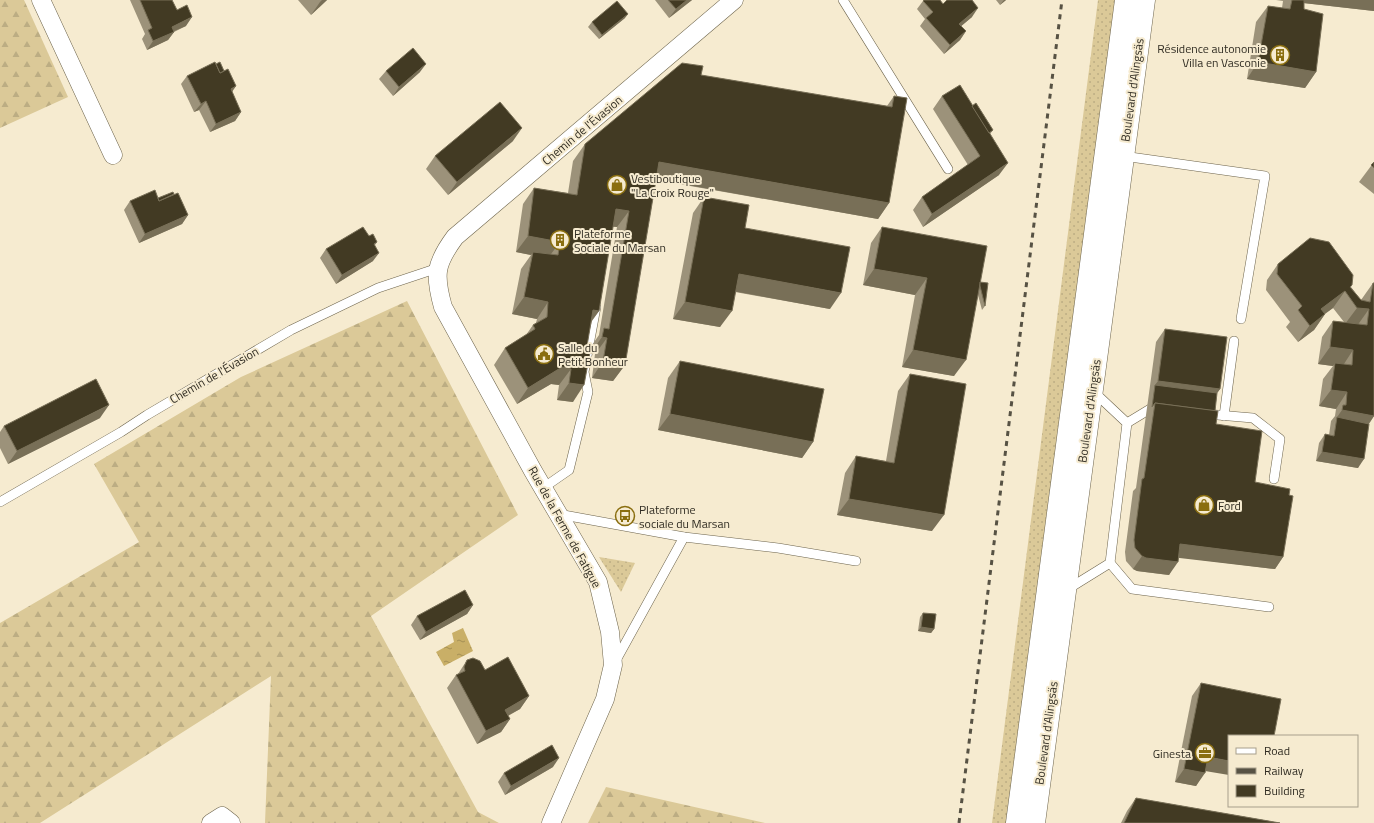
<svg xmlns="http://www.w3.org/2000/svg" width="1374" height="823" font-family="'Titillium Web',sans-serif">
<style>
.grass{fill:url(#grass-dots)}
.forest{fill:url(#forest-firs)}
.water{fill:url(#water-ripples)}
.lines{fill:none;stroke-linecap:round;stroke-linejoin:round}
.lane-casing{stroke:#6d644c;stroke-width:10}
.street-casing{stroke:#6d644c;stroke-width:19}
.secondary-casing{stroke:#6d644c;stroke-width:23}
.lane{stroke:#fff;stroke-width:9}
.street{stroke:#fff;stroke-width:18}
.secondary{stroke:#fff;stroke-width:22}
.rail{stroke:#575244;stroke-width:3;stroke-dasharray:5 5;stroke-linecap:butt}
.wall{fill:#9c927a}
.shaded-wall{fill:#786f57}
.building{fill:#423a23;stroke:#786f57}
.labels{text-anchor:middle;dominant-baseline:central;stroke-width:4;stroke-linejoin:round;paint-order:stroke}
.poi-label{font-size:12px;fill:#312d23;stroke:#f6ebd0;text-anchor:start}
.street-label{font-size:12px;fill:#312d23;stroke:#f6ebd0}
</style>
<defs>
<pattern id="grass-dots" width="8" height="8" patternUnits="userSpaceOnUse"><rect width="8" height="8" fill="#dbc998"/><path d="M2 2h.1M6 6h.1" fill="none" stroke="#bcad83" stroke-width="1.8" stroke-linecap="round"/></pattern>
<pattern id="forest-firs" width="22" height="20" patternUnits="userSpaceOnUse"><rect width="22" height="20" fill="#dbc998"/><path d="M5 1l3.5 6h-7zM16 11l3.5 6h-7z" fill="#bcad83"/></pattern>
<pattern id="water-ripples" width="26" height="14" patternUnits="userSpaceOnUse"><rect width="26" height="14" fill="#c9af67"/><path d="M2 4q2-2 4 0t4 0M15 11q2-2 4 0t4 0" fill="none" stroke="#a48f54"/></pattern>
</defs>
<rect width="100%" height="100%" fill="#f6ebd0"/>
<g class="grass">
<path d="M1098,0H1115L1045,537L1006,823H992Z"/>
<path d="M599,557L635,563L621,592Z"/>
</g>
<g class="forest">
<path d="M0,0H24L68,97L0,128Z"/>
<path d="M407,301L518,515L371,616L478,812L499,823H265L271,676L40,823H0V623L139,542L94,464L241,377Z"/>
<path d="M606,787L765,823H588Z"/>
</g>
<path class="water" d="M463,628L473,651L444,666L436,652L454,642L452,633Z"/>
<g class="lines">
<g class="lane-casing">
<g id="lane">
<path d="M843,0L948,169"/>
<path d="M1123,156L1265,176L1241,319"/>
<path d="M1206,414L1253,418L1280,439L1274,479"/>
<path d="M1224,416L1234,341"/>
<path d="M1127,423L1150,409L1158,410"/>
<path d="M543,488L569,470L588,392L584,372L596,307"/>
<path d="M0,502L121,432L147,415L291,330L378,288L438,268"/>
<path d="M558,514L684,537L778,548L856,561"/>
<path d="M1110,563L1132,589L1269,607"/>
<path d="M1068,589L1110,563L1127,423L1094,392"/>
<path d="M615,662L684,537"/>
</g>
</g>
<g class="street-casing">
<g id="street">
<path d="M41,0L113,155"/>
<path d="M211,823L222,816L231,823"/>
<path d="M551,823L605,699L613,665L610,632L598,582L533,471L443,307C434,275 435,264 455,237L734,0"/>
</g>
</g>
<g class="secondary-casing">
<g id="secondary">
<path d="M1017,823L1126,0"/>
<path d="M1034,823L1144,0"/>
</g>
</g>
<use href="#lane" class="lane"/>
<use href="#street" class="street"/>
<use href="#secondary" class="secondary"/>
<path class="rail" d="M959,823L1062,0"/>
</g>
<g class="wall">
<path d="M130,0H172L177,10L186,26L174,32L168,40L147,50L142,39L145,34Z"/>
<path d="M298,0H327L311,15Z"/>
<path d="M655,0H692L669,18Z"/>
<path d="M996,0H1006L1000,5Z"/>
<path d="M1276,0H1374V11L1304,3V9L1316,72L1305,88L1247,79L1256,22L1268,6L1282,8L1283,1Z"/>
<path d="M923,1L943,4L972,17L961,26L966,31L960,40L944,54L920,26L925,19L917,9Z"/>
<path d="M625,18L599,39L588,27L592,22Z"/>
<path d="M386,71L420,72L393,96L379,79Z"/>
<path d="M701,75L887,106L894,96L889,203L878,219L656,180L625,365L613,381L592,378L595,354H590L592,345L599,335L617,227H613L599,311L592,321L573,402L557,400L559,385L551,384L517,404L494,365L505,348L526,335L533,325L536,323L537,319L512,314L521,269L531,255L516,252L523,204L534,188L568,193L573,161L585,144Z"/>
<path d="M187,76L232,92L241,112L235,121L210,132L199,110L194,112L181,84Z"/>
<path d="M942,96L972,106L993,130L990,134L999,175L923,227L913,210L922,197L968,165L933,109Z"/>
<path d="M513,141L448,195L426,169L435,156Z"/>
<path d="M1374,162V194L1359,182Z"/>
<path d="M174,194L188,215L182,224L139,243L124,210L130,201L158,198Z"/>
<path d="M704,197L745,228L830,309L735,292L720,327L673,319L693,213Z"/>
<path d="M882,227L980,282L985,306L982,310L978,295L954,376L902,367L915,295L863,285L871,243Z"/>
<path d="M369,236L377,242L375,245L373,261L336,284L320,258L326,249Z"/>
<path d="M1278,264L1352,285L1351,287L1361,300L1373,283L1374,416L1369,424L1358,468L1316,461L1319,443L1325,434L1329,435L1331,421L1335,416L1336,409L1319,406L1323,379L1333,366L1318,364L1322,337L1333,321L1344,322L1333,308L1325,314L1314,330L1298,342L1286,327L1290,322L1266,290L1267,280Z"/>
<path d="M1165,329L1220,389L1217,393L1215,411L1216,424L1255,482L1283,557L1275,569L1178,557L1169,575L1137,571L1133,569L1126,561L1125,552L1133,491L1136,488L1156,342Z"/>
<path d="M680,361L813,442L802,458L658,430L668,378Z"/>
<path d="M910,374L932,531L837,515L845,473L856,456L886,461L898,391Z"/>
<path d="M100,418L8,464L0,448V432L4,426Z"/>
<path d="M473,605L467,614L420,640L411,625L417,616Z"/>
<path d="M923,613L934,629L931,633L918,631L920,617Z"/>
<path d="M467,660L529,696L520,709L508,716L510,719L501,732L477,744L447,688L456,675L458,674Z"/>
<path d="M1201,683L1205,771L1196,786L1175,782L1192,696Z"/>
<path d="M553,767L505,795L498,782L504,773Z"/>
<path d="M1136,798L1280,823H1121L1127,811Z"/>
</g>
<g class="shaded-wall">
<path d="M322,0H327L311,15L320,2Z"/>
<path d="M687,0H692L669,18L676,9Z"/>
<path d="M1004,0H1006L1000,5L1003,1Z"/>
<path d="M1295,0H1374V11L1294,2Z"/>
<path d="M978,8L972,17L953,33L959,24Z"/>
<path d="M628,14L625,18L599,39L602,35Z"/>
<path d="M192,17L186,26L172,32H174L168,40L147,50L153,41L172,27Z"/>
<path d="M966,31L960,40L944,54L950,45Z"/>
<path d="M1258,62L1316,72L1305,88L1247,79Z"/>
<path d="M426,64L420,72L393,96L399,87Z"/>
<path d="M236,86L230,95L231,89Z"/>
<path d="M206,101L199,110L194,112L201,104Z"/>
<path d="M241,112L235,121L210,132L216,124Z"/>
<path d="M522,128L513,141L448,195L457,182Z"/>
<path d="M659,162L889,203L878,219L648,178Z"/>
<path d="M1008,163L999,175L923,227L932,214Z"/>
<path d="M616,209L629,211L617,227L604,225Z"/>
<path d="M188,215L182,224L139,243L145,234Z"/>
<path d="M528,236L560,242L548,258L533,252L531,255L516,252Z"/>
<path d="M379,253L373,261L336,284L342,275Z"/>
<path d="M874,269L927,278L915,295L863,285Z"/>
<path d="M739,274L841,293L830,309L727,290Z"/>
<path d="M1345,291L1333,308L1323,315L1325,314L1314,330L1298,342L1321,309Z"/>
<path d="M524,297L548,302L537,319L512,314Z"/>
<path d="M685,302L732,311L720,327L673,319Z"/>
<path d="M1357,308L1369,309L1357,326L1345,324Z"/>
<path d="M593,310L599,311L587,327Z"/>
<path d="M602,337L607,338L595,354H590Z"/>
<path d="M1330,347L1353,350L1342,367L1335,363L1333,366L1318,364Z"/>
<path d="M913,350L966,360L954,376L902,367Z"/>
<path d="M603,361L625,365L613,381L592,378Z"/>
<path d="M562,367L571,369L559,385L551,384L517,404L528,388Z"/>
<path d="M1158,381L1220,389L1211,402L1155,385Z"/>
<path d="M569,383L584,385L573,402L557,400Z"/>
<path d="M1331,390L1347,392L1336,409L1319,406Z"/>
<path d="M109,405L100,418L8,464L17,451Z"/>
<path d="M1342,410L1374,416L1363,432L1337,417L1331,426Z"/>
<path d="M670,414L813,442L802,458L658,430Z"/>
<path d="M1322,452L1364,459L1358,468L1316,461Z"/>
<path d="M849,499L944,515L932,531L837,515Z"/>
<path d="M1180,544L1283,557L1275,569L1171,557Z"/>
<path d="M1142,556L1178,562L1169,575L1137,571L1133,569Z"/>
<path d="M473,605L467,614L420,640L426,632Z"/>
<path d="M921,627L934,629L931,633L918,631Z"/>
<path d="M529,696L520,709L496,722L505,710Z"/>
<path d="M510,719L501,732L477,744L486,731Z"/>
<path d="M1208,757L1229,761V775L1199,770Z"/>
<path d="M559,758L553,767L505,795L511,786Z"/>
<path d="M1184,769L1205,773L1196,786L1175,782Z"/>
</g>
<g class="building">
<path d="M140,0H172L177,10L187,5L192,17L172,27L174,32L153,41L148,30L152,28Z"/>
<path d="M668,0H687L676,9Z"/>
<path d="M924,0H940L943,4L947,0H972L978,8L959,24L966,31L950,45L926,18L933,12L923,1Z"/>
<path d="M1292,0H1304V9L1323,14L1316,72L1258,62L1268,6L1290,9Z"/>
<path d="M617,1L628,14L602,35L592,22Z"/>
<path d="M413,48L426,64L399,87L386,71Z"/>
<path d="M215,62L220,73L228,69L236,86L231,89L241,112L216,124L206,101L201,104L187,76Z"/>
<path d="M220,62L224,71L220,73L216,64Z"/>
<path d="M682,63L703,66L701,75L892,107L894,96L907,98L889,203L659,162L625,365L603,361L607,338L602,337L604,328L609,329L629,211L616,209L599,311L593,310L587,346L591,347L584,385L569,383L571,369L562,367L528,388L505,348L535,329L533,325L547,317L548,302L524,297L533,252L558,255L560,242L528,236L534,188L577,195L585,144Z"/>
<path d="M960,85L1008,163L932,214L922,197L980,156L942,96Z"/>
<path d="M500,102L522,128L457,182L435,156Z"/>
<path d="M976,103L993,130L989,133L972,106Z"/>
<path d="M1374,162V168L1371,165Z"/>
<path d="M155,190L159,201L178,193L188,215L145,234L130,201Z"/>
<path d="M173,192L174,194L159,201L158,198Z"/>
<path d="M704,197L749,205L745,228L850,247L841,293L739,274L732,311L685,302Z"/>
<path d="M363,227L369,236L373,234L377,242L374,244L379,253L342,275L326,249Z"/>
<path d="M882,227L987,246L966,360L913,350L927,278L874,269Z"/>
<path d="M1310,238L1329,242L1353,275L1352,285L1350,287L1361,300L1370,302L1373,283H1374V416L1342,410L1343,405H1346L1347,392L1331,390L1335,363L1352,365L1353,350L1330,347L1333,321L1367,325L1369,309L1357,308L1345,291L1321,309L1325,314L1310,326L1298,310L1302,306L1277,274L1278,264Z"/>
<path d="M980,282L988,283L985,306L980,286Z"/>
<path d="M1165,329L1227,337L1220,389L1158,381Z"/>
<path d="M680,361L824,389L813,442L670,414Z"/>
<path d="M910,374L966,384L944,515L849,499L856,456L894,463Z"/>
<path d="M96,379L109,405L17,451L4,426Z"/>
<path d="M1155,385L1217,393L1215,411L1155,403L1152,407Z"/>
<path d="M1155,403L1218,411L1216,424L1262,431L1255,482L1290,489L1289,495L1293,496L1283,557L1180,544L1178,562L1146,558L1142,556L1135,548L1134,540L1142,479L1144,478Z"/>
<path d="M1337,417L1369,424L1364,459L1322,452L1325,434L1334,436Z"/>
<path d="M465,590L473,605L426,632L417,616Z"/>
<path d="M923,613L936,614L934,629L921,627Z"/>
<path d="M508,657L529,696L505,710L510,719L486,731L456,675L465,671L464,667L467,660L473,658L480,661L485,670Z"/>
<path d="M1201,683L1281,699L1274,736H1229V761L1208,757L1205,773L1184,769Z"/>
<path d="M552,745L559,758L511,786L504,773Z"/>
<path d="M1136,798L1280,823H1124Z"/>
</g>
<defs>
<g id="building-ring" transform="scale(1)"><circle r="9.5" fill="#f6ebd0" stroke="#8a6e0f" stroke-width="1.5"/><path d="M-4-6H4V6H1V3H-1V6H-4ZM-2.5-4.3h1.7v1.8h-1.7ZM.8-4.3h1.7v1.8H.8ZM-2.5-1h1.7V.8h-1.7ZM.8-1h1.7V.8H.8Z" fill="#8a6e0f"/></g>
<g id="shop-ring" transform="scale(1)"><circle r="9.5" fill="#f6ebd0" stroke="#8a6e0f" stroke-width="1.5"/><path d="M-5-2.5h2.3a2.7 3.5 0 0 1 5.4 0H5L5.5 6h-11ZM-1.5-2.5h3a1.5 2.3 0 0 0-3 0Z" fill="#8a6e0f"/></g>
<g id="civic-ring" transform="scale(1)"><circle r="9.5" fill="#f6ebd0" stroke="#8a6e0f" stroke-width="1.5"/><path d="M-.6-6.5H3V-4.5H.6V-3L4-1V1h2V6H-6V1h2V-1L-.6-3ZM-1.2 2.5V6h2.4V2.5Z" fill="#8a6e0f"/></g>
<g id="bus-ring" transform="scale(1)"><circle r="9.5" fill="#f6ebd0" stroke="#8a6e0f" stroke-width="1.5"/><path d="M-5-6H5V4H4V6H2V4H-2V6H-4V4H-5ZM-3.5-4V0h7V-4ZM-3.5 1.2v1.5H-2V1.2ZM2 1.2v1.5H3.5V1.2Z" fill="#8a6e0f"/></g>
<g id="office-ring" transform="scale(1)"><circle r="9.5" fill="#f6ebd0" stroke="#8a6e0f" stroke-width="1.5"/><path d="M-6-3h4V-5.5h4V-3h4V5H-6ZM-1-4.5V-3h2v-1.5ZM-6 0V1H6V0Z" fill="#8a6e0f"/></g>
</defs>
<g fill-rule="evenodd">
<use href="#building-ring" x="1280" y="55"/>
<use href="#shop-ring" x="617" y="185"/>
<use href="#building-ring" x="560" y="240"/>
<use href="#civic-ring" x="544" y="354"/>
<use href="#shop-ring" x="1204" y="505"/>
<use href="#bus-ring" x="625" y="516"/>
<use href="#office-ring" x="1205" y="753"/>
</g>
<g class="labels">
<g class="poi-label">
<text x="1266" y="48" text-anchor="end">Résidence autonomie<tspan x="1266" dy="14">Villa en Vasconie</tspan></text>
<text x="631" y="178">Vestiboutique<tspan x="631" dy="14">"La Croix Rouge"</tspan></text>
<text x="574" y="233">Plateforme<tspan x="574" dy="14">Sociale du Marsan</tspan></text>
<text x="558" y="347">Salle du<tspan x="558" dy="14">Petit Bonheur</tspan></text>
<text x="1218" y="505">Ford</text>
<text x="639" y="509">Plateforme<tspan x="639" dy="14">sociale du Marsan</tspan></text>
<text x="1191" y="753" text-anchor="end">Ginesta</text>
</g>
<g class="street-label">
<text transform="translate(1132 90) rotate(-82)">Boulevard d'Alingsäs</text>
<text transform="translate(582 130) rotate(-40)">Chemin de l'Évasion</text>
<text transform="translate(214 375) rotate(-30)">Chemin de l'Évasion</text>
<text transform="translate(1089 411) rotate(-82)">Boulevard d'Alingsäs</text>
<text transform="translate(565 527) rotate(61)">Rue de la Ferme de Fatigue</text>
<text transform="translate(1046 733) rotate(-82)">Boulevard d'Alingsäs</text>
</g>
</g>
<rect x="1228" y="735" width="130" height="72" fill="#f6ebd0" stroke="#a79f8b"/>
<rect x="1236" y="748" width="20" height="6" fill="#ffffff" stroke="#a79f8b"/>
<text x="1264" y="755" font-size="12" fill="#312d23">Road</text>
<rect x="1236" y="768" width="20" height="6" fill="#575244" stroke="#a79f8b"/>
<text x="1264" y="775" font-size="12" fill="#312d23">Railway</text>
<rect x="1236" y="785" width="20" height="12" fill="#423a23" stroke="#a79f8b"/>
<text x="1264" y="795" font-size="12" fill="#312d23">Building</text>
</svg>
